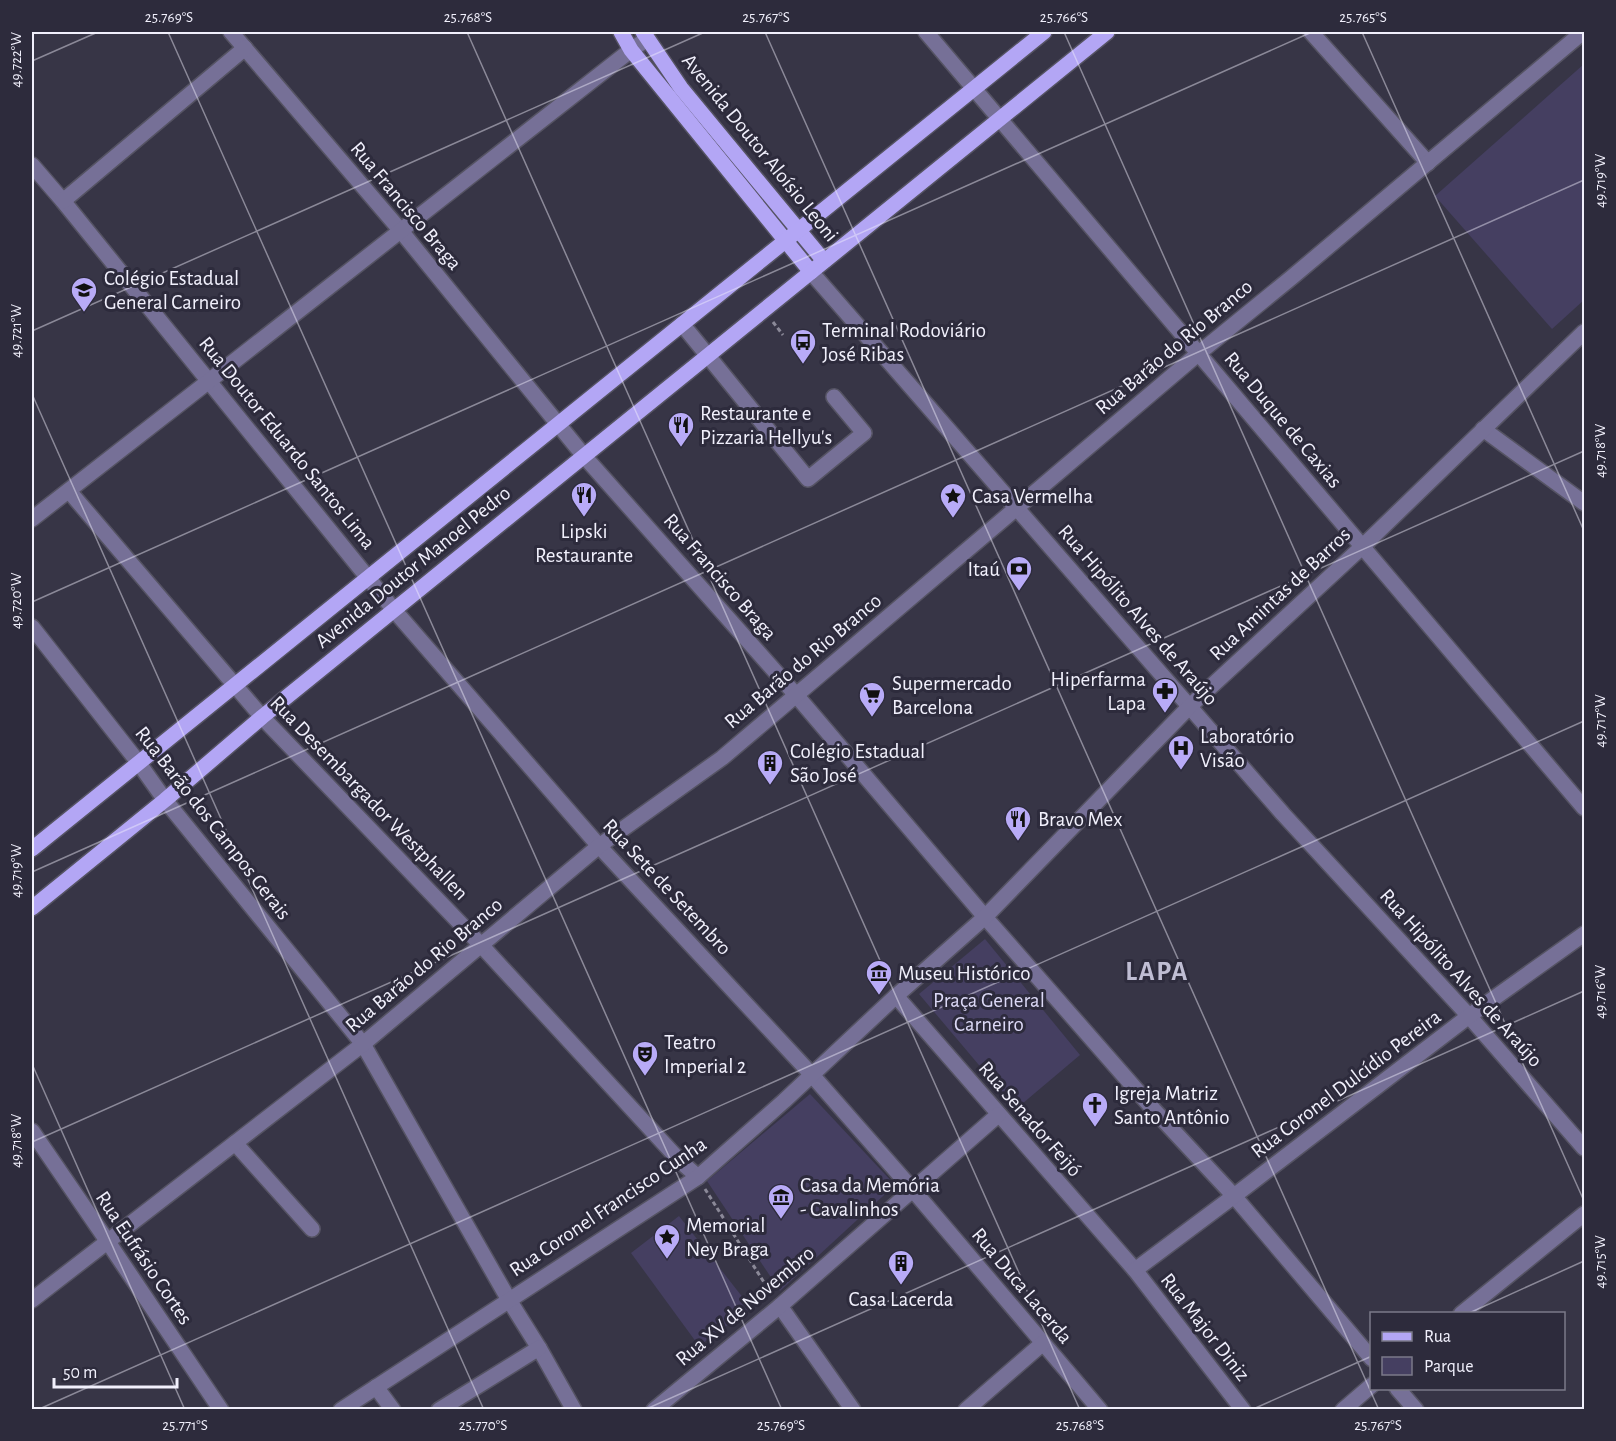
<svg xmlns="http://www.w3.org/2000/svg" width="1616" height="1441" font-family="'Alegreya Sans',sans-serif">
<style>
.green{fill:#453f61}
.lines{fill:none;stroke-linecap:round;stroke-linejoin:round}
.minor-casing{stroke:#555363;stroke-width:18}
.major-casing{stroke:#555363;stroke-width:18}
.path{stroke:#8b8998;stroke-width:3;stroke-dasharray:4.5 3;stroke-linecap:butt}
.minor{stroke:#767097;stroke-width:15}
.major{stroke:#b3a6f5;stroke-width:15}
.ticks{fill:none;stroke:#f1f0fc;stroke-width:1.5;stroke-opacity:0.45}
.labels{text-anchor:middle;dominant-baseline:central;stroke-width:6;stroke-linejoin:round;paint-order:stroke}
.street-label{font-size:21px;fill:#f1f0fc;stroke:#2d2b3c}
.poi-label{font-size:21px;fill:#f1f0fc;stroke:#2d2b3c;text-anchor:start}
.park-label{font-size:21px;fill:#dcd9f6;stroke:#2d2b3c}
.district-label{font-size:27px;font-weight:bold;letter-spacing:1.5px;fill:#bfbdd3;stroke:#2d2b3c}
.neatline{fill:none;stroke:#f1f0fc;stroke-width:2}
.ticks-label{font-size:15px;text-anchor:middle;fill:#f1f0fc}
</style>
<rect width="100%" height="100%" fill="#373546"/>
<g class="green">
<path d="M1584,64V300L1552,329L1435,196Z"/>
<path d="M985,939L1080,1055L1016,1109L919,994Z"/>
<path d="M810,1094L895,1185L780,1291L707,1181Z"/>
<path d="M679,1216L751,1308L699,1346L631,1253Z"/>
</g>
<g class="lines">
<g class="minor-casing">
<g id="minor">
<path d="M231,32L401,231L584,456L796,695L985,917L1154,1110L1234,1196L1372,1359"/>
<path d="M926,32L1584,808"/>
<path d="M1311,32L1428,163"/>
<path d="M32,165L63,201L394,610L599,846L812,1075L913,1190L1100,1410"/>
<path d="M63,201L245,48"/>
<path d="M811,272L1283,814L1469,1016L1584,1148"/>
<path d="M682,324L808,479L864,433L834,397"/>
<path d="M1483,429L1584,503"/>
<path d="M69,491L262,717L481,945L680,1161L698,1177"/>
<path d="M32,519L209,381L631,50L647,39"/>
<path d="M32,627L138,762L165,800L363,1044L509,1300L539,1348L574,1410"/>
<path d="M896,996L1135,1270L1243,1410"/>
<path d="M32,1131L108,1242L221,1410"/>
<path d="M235,1143L312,1229"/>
<path d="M1135,1270L1234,1196L1469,1016L1584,934"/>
<path d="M32,1300L363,1044L599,846L722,758L1199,353L1291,278L1583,32"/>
<path d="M780,1306L853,1410"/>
<path d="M1461,1314L1584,1214"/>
<path d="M376,1387L393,1410"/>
<path d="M1397,1388L1416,1410"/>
<path d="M341,1410L698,1177L784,1101L896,996L985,917L1190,706L1363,546L1584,332"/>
<path d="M439,1410L539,1348"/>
<path d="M654,1410L780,1306L998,1115"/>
<path d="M966,1410L1043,1343"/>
<path d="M1343,1410L1372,1385"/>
</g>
</g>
<g class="major-casing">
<g id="major">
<path d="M621,32L631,50L811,272"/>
<path d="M643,32L681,88L824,261"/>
<path d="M32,849L1044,32"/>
<path d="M32,908L165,800L262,717L1107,32"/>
</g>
</g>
<g class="path">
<path d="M773,322L783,335"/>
<path d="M705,1189L772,1295"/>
</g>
<use href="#minor" class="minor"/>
<use href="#major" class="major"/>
</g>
<path class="ticks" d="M168,32L782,1410M467,32L1080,1410M765,32L1379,1410M1064,32L1584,1201M1362,32L1584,531M32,61L98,32M32,331L705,32M32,394L484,1410M32,602L1312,32M32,872L1584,180M32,1064L185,1410M32,1142L1584,451M1467,1314L1584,1261M37,1410L1584,721M644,1410L1584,991M1251,1410L1372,1356"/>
<defs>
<g id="school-pin" transform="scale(1.35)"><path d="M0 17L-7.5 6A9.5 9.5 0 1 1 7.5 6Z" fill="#b8abf7" stroke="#2d2b3c"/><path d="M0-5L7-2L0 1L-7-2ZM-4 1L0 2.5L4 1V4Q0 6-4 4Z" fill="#111"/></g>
<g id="bus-pin" transform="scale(1.35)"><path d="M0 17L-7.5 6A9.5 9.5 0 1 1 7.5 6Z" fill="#b8abf7" stroke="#2d2b3c"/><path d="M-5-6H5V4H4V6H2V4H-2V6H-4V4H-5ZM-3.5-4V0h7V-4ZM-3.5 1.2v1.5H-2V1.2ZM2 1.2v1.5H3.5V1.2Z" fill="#111"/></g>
<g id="restaurant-pin" transform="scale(1.35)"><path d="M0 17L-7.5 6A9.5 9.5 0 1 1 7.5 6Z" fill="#b8abf7" stroke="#2d2b3c"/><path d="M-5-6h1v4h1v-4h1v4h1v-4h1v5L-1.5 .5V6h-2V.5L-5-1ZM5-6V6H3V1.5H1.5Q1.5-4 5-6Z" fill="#111"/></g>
<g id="sight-pin" transform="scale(1.35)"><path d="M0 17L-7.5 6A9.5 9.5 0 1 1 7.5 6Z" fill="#b8abf7" stroke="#2d2b3c"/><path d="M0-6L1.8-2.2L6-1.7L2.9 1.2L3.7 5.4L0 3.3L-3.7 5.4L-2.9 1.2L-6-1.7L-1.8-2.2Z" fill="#111"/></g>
<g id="bank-pin" transform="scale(1.35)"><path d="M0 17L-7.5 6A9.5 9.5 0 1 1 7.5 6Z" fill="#b8abf7" stroke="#2d2b3c"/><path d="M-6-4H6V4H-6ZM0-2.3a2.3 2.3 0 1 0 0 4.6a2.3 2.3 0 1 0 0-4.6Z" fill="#111"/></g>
<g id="pharmacy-pin" transform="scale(1.35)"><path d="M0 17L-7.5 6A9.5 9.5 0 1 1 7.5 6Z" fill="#b8abf7" stroke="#2d2b3c"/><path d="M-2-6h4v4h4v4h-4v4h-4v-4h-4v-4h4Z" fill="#111"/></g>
<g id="supermarket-pin" transform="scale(1.35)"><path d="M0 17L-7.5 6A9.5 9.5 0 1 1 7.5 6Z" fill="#b8abf7" stroke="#2d2b3c"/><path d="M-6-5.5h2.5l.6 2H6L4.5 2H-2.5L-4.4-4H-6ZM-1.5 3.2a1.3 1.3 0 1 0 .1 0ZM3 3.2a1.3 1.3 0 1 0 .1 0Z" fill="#111"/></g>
<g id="hospital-pin" transform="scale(1.35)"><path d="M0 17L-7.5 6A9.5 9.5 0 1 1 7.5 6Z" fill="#b8abf7" stroke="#2d2b3c"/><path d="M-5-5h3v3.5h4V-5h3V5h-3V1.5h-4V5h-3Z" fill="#111"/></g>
<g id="building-pin" transform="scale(1.35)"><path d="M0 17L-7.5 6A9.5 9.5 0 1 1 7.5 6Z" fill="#b8abf7" stroke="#2d2b3c"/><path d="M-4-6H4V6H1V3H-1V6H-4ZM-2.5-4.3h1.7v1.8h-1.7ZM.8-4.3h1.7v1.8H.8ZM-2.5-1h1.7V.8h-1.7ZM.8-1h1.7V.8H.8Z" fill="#111"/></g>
<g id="museum-pin" transform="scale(1.35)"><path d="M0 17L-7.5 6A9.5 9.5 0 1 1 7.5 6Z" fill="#b8abf7" stroke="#2d2b3c"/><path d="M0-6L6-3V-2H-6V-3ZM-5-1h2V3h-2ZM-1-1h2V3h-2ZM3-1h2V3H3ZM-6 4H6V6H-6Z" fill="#111"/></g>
<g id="theatre-pin" transform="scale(1.35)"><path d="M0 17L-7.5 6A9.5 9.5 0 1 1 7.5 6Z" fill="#b8abf7" stroke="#2d2b3c"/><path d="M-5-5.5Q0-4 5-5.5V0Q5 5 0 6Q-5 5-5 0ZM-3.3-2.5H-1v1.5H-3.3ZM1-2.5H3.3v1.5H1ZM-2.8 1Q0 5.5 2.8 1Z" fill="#111"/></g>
<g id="church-pin" transform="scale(1.35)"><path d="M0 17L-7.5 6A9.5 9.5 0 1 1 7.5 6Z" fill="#b8abf7" stroke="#2d2b3c"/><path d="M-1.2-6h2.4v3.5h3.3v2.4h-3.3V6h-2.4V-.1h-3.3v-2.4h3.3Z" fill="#111"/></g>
</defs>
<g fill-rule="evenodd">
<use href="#school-pin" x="84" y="290"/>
<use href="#bus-pin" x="803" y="342"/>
<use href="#restaurant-pin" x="681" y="425"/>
<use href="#restaurant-pin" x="584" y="495"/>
<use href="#sight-pin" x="953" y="496"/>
<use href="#bank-pin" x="1019" y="569"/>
<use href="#pharmacy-pin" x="1165" y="691"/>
<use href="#supermarket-pin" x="872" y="695"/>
<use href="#hospital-pin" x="1181" y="748"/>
<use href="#building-pin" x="770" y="763"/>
<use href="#restaurant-pin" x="1018" y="819"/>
<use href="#museum-pin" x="879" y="973"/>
<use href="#theatre-pin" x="645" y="1054"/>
<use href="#church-pin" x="1095" y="1105"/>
<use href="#museum-pin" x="781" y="1197"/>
<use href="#sight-pin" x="667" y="1237"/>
<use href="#building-pin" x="901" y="1263"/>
</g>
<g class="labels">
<g class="street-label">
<text transform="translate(760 148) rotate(51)">Avenida Doutor Aloísio Leoni</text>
<text transform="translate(406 206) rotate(50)">Rua Francisco Braga</text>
<text transform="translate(1174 347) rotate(-40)">Rua Barão do Rio Branco</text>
<text transform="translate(1283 420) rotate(50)">Rua Duque de Caxias</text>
<text transform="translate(287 443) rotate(51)">Rua Doutor Eduardo Santos Lima</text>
<text transform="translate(413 567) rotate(-39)">Avenida Doutor Manoel Pedro</text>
<text transform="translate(720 577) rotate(49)">Rua Francisco Braga</text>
<text transform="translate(1280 594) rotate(-43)">Rua Amintas de Barros</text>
<text transform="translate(1138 615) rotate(49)">Rua Hipólito Alves de Araújo</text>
<text transform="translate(803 661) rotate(-40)">Rua Barão do Rio Branco</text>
<text transform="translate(369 798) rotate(46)">Rua Desembargador Westphallen</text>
<text transform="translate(213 823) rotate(52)">Rua Barão dos Campos Gerais</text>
<text transform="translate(667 887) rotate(47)">Rua Sete de Setembro</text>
<text transform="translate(424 965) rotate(-40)">Rua Barão do Rio Branco</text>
<text transform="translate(1461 978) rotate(48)">Rua Hipólito Alves de Araújo</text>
<text transform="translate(1346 1084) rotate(-37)">Rua Coronel Dulcídio Pereira</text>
<text transform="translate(1030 1119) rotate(49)">Rua Senador Feijó</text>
<text transform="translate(608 1207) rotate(-34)">Rua Coronel Francisco Cunha</text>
<text transform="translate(144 1258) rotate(56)">Rua Eufrásio Cortes</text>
<text transform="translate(1022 1286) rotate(50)">Rua Duca Lacerda</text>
<text transform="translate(745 1306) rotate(-40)">Rua XV de Novembro</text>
<text transform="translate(1205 1327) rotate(52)">Rua Major Diniz</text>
</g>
<g class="poi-label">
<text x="104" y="278">Colégio Estadual<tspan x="104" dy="24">General Carneiro</tspan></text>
<text x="822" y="330">Terminal Rodoviário<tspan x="822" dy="24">José Ribas</tspan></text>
<text x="700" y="413">Restaurante e<tspan x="700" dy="24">Pizzaria Hellyu's</tspan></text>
<text x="972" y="496">Casa Vermelha</text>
<text x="584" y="531" text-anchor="middle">Lipski<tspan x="584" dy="24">Restaurante</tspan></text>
<text x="1000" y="569" text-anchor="end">Itaú</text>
<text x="1146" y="679" text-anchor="end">Hiperfarma<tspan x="1146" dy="24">Lapa</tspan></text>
<text x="892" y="683">Supermercado<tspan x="892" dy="24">Barcelona</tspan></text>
<text x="1200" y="736">Laboratório<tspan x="1200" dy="24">Visão</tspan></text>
<text x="790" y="751">Colégio Estadual<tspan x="790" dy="24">São José</tspan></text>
<text x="1038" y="819">Bravo Mex</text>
<text x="898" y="973">Museu Histórico</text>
<text x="664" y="1042">Teatro<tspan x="664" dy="24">Imperial 2</tspan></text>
<text x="1114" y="1093">Igreja Matriz<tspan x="1114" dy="24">Santo Antônio</tspan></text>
<text x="800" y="1185">Casa da Memória<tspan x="800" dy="24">- Cavalinhos</tspan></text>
<text x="686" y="1225">Memorial<tspan x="686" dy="24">Ney Braga</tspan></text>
<text x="901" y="1299" text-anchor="middle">Casa Lacerda</text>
</g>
<g class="park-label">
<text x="989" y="1000">Praça General<tspan x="989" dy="24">Carneiro</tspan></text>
</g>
<g class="district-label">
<text x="1157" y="971">LAPA</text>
</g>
</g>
<rect width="1616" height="1441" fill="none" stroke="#2d2b3c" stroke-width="66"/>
<rect x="1370" y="1312" width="195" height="78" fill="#2d2b3c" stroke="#7b7a89" stroke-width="1.5"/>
<rect x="1382" y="1332" width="30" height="9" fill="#b3a6f5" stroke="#7b7a89" stroke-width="1.5"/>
<text x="1424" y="1342" font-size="18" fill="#f1f0fc">Rua</text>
<rect x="1382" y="1357" width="30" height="18" fill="#453f61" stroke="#7b7a89" stroke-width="1.5"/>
<text x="1424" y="1372" font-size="18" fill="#f1f0fc">Parque</text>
<path d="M54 1378v9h123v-9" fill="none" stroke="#f1f0fc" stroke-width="3"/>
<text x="63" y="1378" font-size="18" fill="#f1f0fc" stroke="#2d2b3c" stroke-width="4.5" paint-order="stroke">50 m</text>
<rect x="33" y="33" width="1550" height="1375" class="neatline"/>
<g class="ticks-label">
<text x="169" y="22">25.769°S</text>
<text x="468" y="22">25.768°S</text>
<text x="766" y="22">25.767°S</text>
<text x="1064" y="22">25.766°S</text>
<text x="1363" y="22">25.765°S</text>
<text transform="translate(16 60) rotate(-90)" y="5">49.722°W</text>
<text transform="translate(1600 181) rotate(-90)" y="5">49.719°W</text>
<text transform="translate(16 331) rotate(-90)" y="5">49.721°W</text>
<text transform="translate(1600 451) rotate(-90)" y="5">49.718°W</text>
<text transform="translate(16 601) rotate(-90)" y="5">49.720°W</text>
<text transform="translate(1600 721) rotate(-90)" y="5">49.717°W</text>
<text transform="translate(16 871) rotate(-90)" y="5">49.719°W</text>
<text transform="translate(1600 992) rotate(-90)" y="5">49.716°W</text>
<text transform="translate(16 1141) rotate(-90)" y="5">49.718°W</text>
<text transform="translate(1600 1262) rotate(-90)" y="5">49.715°W</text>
<text x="185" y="1430">25.771°S</text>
<text x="483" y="1430">25.770°S</text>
<text x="781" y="1430">25.769°S</text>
<text x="1080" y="1430">25.768°S</text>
<text x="1378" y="1430">25.767°S</text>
</g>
</svg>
